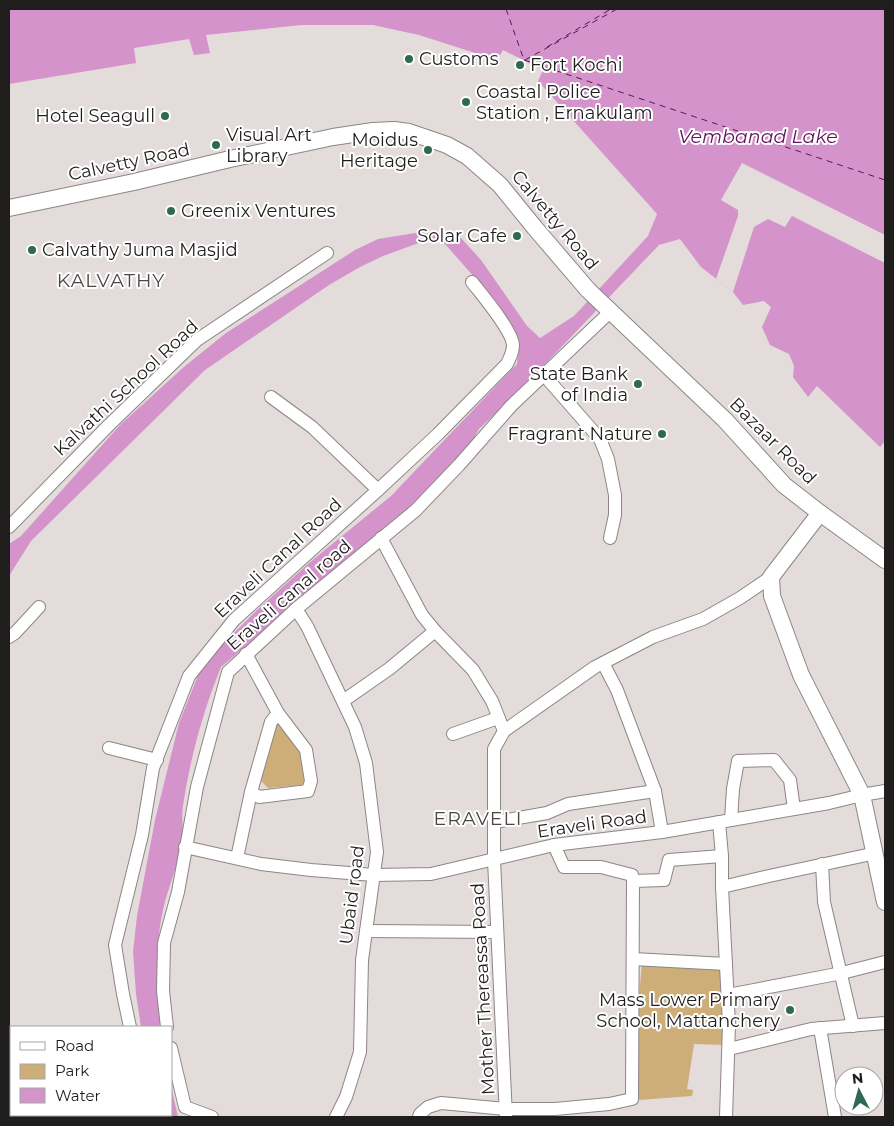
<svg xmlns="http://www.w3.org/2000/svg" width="894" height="1126" font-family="Montserrat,sans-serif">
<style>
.green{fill:#cdae78}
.water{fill:#d493ca}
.pier{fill:#e3dcdb}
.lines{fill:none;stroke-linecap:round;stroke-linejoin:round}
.ferry{stroke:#61135a;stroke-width:1;stroke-dasharray:6 5;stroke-linecap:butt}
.minor-casing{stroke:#8c8685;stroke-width:14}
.tertiary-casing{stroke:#8c8685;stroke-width:18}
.minor{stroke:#fff;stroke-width:12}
.tertiary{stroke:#fff;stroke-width:16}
.poi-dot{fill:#306951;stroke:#fff;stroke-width:2}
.labels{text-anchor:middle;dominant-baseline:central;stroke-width:4;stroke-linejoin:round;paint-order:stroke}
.poi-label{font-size:18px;fill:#201d1d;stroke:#fff;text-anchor:start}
.street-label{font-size:18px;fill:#201d1d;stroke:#fff}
.water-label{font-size:19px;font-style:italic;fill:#61135a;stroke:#fff}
.neighbourhood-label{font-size:19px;letter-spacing:1px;fill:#4c4746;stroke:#fff}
</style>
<rect width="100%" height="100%" fill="#e3dcdb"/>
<g class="green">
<path d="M281,723L299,748L305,779L302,785L268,788L260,780L275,724Z"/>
<path d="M642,962L723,968L726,1045L694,1044L687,1089L693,1090L692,1096L639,1100L636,1033Z"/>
</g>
<g class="water">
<path d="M9,9H885V441L880,447L817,386L808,397L793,377L794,366L789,354L770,345L762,327L771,307L764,301L743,305L733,292L701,267L680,239L659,245L527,383L479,429L459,465L221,667C203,711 190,759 183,806C181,817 184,829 182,840C179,864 168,887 163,910C154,948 158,989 162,1027H141L136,994L133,952L137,916L155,820L179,723L199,673L222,645L257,610L309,563L391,496L517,364L519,347L488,293L446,245L437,240H427L383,256L360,267L329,285L205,370L31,541L9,576V544L21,536L120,425L185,366L226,333L355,250L378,239L422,232H444L461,238L481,260L527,326L540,338L574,316L648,236L657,214L538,81L543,70L503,50L497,60L419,35L373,25H301L206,35L210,53L194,55L189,39L134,48L136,63L9,84Z"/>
<path d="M171,1086L178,1117H161V1115H171Z"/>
</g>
<path class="pier" d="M742,163L885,235V263L792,216L785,227L768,219L754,227L733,292L716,279L738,216V210L721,200Z"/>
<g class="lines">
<g class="ferry">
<path d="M506,9L524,60"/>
<path d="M547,47L611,9"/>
<path d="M524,60L885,180"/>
<path d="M525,60L617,9"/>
</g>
<g class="minor-casing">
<g id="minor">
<path d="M544,375L600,439L608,459L615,495V515L610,538"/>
<path d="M271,397L312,427L378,490"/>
<path d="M9,527L109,425L197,340L327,253"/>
<path d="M381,538L422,615L435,631L473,670L492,701L504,731"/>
<path d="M296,609L307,626L355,727L366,763L377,852L362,960L360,1052L346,1097L336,1117"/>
<path d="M9,637L15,633L39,607"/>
<path d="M246,654L278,713L306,750L311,781L308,791L259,797L251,792L271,722L278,713"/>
<path d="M603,663L617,690L655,791L662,832"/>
<path d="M343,701L389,669L435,631"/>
<path d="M453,734L498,718"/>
<path d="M109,748L157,760"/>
<path d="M731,820L733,789L738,761L774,760L790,780L794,809"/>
<path d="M495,822L547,813L568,804L655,791"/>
<path d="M719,822L722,856V887L729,1024L726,1117"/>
<path d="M554,845L564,867H601L632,875L633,881"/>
<path d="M185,847L261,864L311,870L374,875L431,874L554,845L662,832L829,803L862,795L885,791"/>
<path d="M237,858L251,792"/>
<path d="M822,864L824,902L853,1026"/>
<path d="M722,887L769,876L876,853"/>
<path d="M366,931L497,932"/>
<path d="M633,959L726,964"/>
<path d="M728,995L842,973L885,962"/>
<path d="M130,1027L123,994L115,945L142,835L153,768L189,676L234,620L378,490L438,434L507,364C510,357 513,353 513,345C512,330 482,295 472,282"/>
<path d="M167,1027L163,991L164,943L178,892L197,787L228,672L296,609L416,510L459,465L511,406L611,311"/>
<path d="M820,1028L835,1117"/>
<path d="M171,1048L185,1107L212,1117"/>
<path d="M729,1049L811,1029L885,1023"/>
<path d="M142,1115V1117"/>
<path d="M419,1117L420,1114L428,1107L441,1103L506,1109H555L609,1104L632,1099L633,881L664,880L669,860L722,856"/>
<path d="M506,1117L494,860V749L504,731L595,667L653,637L703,619L740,598L771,577"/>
</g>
</g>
<g class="tertiary-casing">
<g id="tertiary">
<path d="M9,208L134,182L230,159L333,137L373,131L394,130L409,132L447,145L467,156L500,185L535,228L588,290L725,420L784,485L820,513L885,560"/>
<path d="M820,513L771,577L772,596L801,675L862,795L885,902"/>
</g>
</g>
<use href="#minor" class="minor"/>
<use href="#tertiary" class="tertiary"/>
</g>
<g class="poi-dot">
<circle cx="409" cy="59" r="5"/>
<circle cx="520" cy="65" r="5"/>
<circle cx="466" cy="102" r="5"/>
<circle cx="165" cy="116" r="5"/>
<circle cx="216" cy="145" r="5"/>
<circle cx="428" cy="150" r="5"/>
<circle cx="171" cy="211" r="5"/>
<circle cx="517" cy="236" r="5"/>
<circle cx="32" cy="250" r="5"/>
<circle cx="638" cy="384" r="5"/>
<circle cx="662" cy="434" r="5"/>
<circle cx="790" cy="1010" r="5"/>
</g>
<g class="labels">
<g class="poi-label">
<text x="419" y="59">Customs</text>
<text x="530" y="65">Fort Kochi</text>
<text x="476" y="92">Coastal Police<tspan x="476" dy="21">Station , Ernakulam</tspan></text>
<text x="155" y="116" text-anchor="end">Hotel Seagull</text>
<text x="226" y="135">Visual Art<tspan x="226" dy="21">Library</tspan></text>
<text x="418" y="140" text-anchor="end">Moidus<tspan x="418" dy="21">Heritage</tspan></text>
<text x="181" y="211">Greenix Ventures</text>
<text x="507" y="236" text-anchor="end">Solar Cafe</text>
<text x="42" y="250">Calvathy Juma Masjid</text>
<text x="628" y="374" text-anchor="end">State Bank<tspan x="628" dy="21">of India</tspan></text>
<text x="652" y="434" text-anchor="end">Fragrant Nature</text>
<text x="780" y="1000" text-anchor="end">Mass Lower Primary<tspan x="780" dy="21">School, Mattanchery</tspan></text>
</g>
<g class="street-label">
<text transform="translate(129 162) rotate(-12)">Calvetty Road</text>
<text transform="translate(555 220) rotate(50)">Calvetty Road</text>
<text transform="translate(126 388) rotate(-43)">Kalvathi School Road</text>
<text transform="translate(773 441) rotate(45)">Bazaar Road</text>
<text transform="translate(278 558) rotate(-43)">Eraveli Canal Road</text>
<text transform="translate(289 595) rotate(-41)">Eraveli canal road</text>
<text transform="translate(592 824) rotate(-8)">Eraveli Road</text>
<text transform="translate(352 895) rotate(-83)">Ubaid road</text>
<text transform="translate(483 989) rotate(-93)">Mother Thereassa Road</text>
</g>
<g class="water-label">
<text x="758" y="136">Vembanad Lake</text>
</g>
<g class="neighbourhood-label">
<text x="111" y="280">KALVATHY</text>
<text x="478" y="818">ERAVELI</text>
</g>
</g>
<rect width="894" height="1126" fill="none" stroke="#201d1d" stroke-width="20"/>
<rect x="10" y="1026" width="162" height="90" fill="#ffffff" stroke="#a6a5a5"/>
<rect x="20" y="1042" width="25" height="8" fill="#ffffff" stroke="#a6a5a5"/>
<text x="55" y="1051" font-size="15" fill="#201d1d">Road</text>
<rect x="20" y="1064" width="25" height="15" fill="#cdae78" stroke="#a6a5a5"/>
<text x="55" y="1076" font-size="15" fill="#201d1d">Park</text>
<rect x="20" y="1088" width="25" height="15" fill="#d493ca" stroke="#a6a5a5"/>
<text x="55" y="1101" font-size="15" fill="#201d1d">Water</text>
<g transform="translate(859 1091) rotate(354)"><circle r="24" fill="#ffffff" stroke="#a6a5a5"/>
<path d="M0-4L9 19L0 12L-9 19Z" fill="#306951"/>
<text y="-8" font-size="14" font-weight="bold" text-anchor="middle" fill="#201d1d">N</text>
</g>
</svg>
